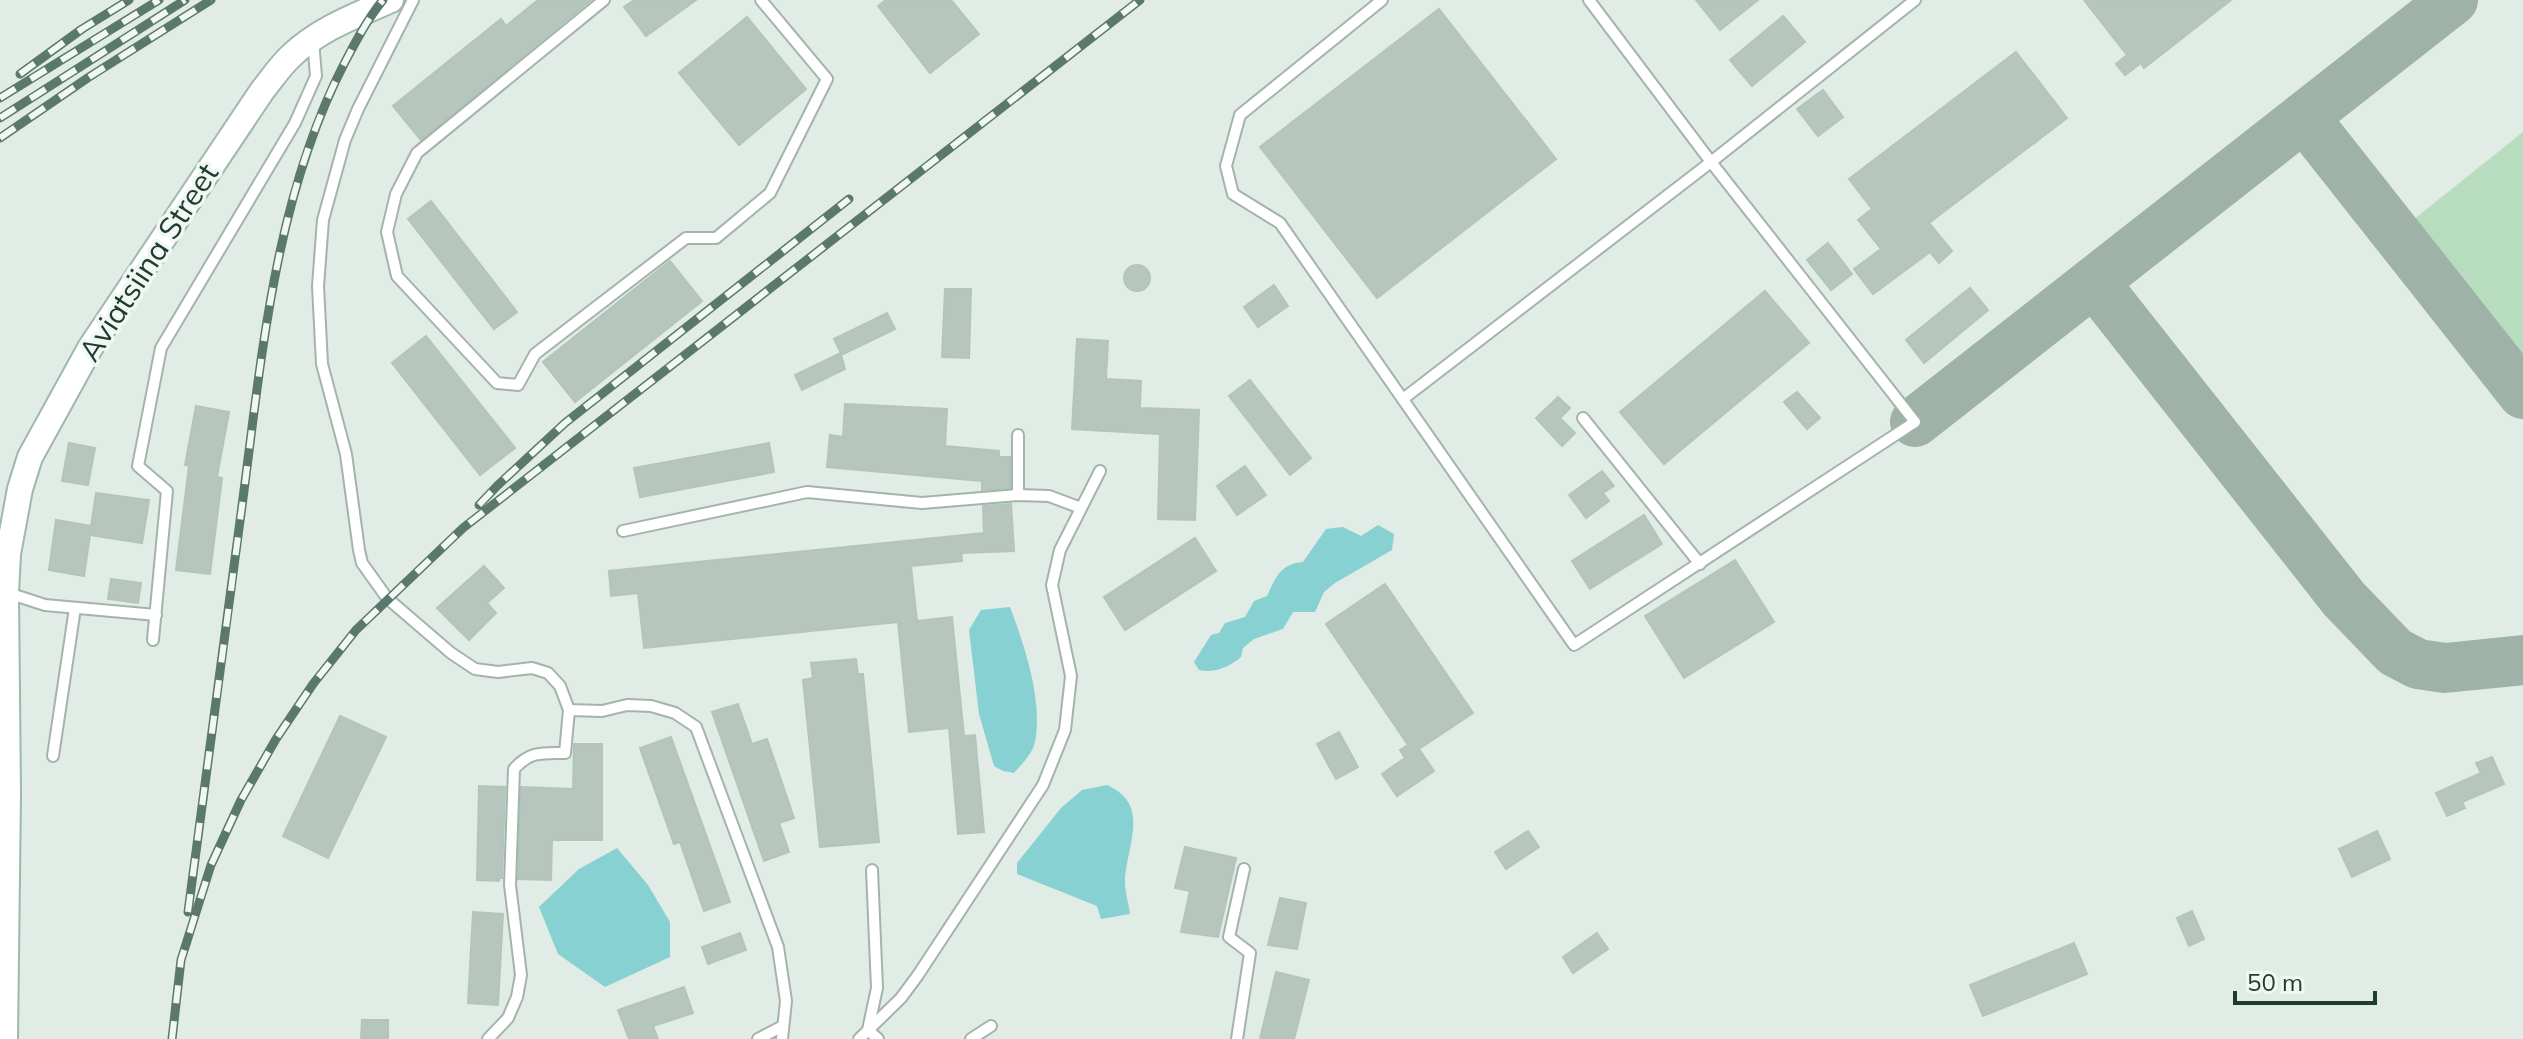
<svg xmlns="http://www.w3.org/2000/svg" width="2523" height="1039" font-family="Mulish,sans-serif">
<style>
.green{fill:#b8ddbe}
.water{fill:#87d1d2}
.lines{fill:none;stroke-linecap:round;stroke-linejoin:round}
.taxiway{stroke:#9eb2a8;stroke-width:50}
.building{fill:#b6c6be;stroke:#b3c5bb;stroke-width:2}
.lane-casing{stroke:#a3b4ab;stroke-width:14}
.secondary-casing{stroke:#9eb8ac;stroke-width:28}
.lane{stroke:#fff;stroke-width:10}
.secondary{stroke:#fff;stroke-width:24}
.rail-casing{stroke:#5b786c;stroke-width:9}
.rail{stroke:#f1f8f3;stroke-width:6;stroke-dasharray:18;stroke-linecap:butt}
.labels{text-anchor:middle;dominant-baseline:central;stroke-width:7;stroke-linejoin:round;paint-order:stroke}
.street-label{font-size:30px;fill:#203c31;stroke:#f1f8f3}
</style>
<rect width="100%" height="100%" fill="#e0ece5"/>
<path class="green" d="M2523,132V378L2411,233L2413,220Z"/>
<g class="water">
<path d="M1378,525L1394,534L1392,550L1335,583L1324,592L1315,612H1293L1283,629L1254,639L1243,648L1241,657C1231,666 1213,674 1199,670L1194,662L1211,635L1219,633L1225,623L1245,617L1254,601L1267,596C1276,577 1280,564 1303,562L1326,529L1343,527L1361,536Z"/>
<path d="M1010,607C1025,647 1043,700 1035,742C1033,753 1021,765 1014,773L1003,771L994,766L979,714L969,630L981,610Z"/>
<path d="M1107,785C1152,805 1126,846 1125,882C1125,893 1129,904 1130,914L1101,919L1097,906L1017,874V863L1061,808L1082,790Z"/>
<path d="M617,848L648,885L670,922V957L605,987L558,954L539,907L579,869Z"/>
</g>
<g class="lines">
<g class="taxiway">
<path d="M2304,117L2523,394"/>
<path d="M2094,282L2344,599L2395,652L2418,664L2445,668L2523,660"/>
<path d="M1915,422L2453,0"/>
</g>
</g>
<g class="building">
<path d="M538,0H591L421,140L393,106L501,19L506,26Z"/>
<path d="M634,0H696L646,36L624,7Z"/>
<path d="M886,0H951L979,34L930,73L878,6Z"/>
<path d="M1696,0H1758L1720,30Z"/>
<path d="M2084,0H2231L2144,68L2141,63L2125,75L2116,64L2127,55Z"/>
<path d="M1439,9L1556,159L1377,298L1260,147Z"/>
<path d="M1783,16L1805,42L1752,86L1730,60Z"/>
<path d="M747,17L806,89L739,145L679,73Z"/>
<path d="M2016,52L2067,118L1929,223L1952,251L1939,263L1930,252L1873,294L1854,269L1881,249L1858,220L1872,209L1849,179Z"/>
<path d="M1823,90L1843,117L1818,136L1797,109Z"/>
<path d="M431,201L517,312L494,329L408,219Z"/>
<path d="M1828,243L1852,274L1831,290L1807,260Z"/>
<path d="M670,261L702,301L575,402L543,362Z"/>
<circle cx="1137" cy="278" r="13"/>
<path d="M1274,285L1288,306L1258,327L1244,307Z"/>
<path d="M1970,288L1988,310L1924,363L1906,340Z"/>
<path d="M945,289H971L969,358L942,357Z"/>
<path d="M1765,291L1809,343L1664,464L1620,412Z"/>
<path d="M887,313L895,329L841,355L845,369L802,390L795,375L841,353L834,339Z"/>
<path d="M426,336L515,448L480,475L392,363Z"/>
<path d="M1077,339L1108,341L1106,379L1141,381L1140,408L1199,410L1195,520L1158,519L1160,434L1072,429Z"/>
<path d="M1250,380L1311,458L1290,475L1229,396Z"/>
<path d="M1797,392L1820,418L1807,429L1784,402Z"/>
<path d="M1558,397L1570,408L1560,418L1575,433L1562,446L1536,418Z"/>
<path d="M845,404L947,409L945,446L999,451V457H1010V488L982,490V481L827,467L830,435L843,437Z"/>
<path d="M196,406L229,412L217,477L222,478L210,574L176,570L189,466L185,465Z"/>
<path d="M69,443L95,448L88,485L62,481Z"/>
<path d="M769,443L774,472L640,497L634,468Z"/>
<path d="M1245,466L1266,495L1237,515L1217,486Z"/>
<path d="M1602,471L1614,486L1603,493L1609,501L1586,518L1569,495Z"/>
<path d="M96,493L149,500L142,543L90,535L84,576L49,570L56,520L91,526Z"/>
<path d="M1011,504L1014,551L961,553L962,561L911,566L917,621L952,617L964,736L975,735L984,832L958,834L949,728L909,732L898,622L644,648L638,593L611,596L609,571L984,533L983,506Z"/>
<path d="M1644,515L1662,544L1590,589L1572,561Z"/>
<path d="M1195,538L1216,571L1125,630L1104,597Z"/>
<path d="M1735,560L1774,622L1684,678L1645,616Z"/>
<path d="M484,566L504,588L487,603L496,613L469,640L437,608Z"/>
<path d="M111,579L141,583L138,603L108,599Z"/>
<path d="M1385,584L1473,713L1419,749L1434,771L1397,796L1382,774L1405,758L1400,750L1408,745L1326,624Z"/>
<path d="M856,659L858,674H863L879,842L820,847L803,680L813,678L811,663Z"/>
<path d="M738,704L752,744L767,739L794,818L779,823L789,852L764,861L712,712Z"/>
<path d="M340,716L386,737L328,858L283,836Z"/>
<path d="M1339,732L1358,767L1336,779L1317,744Z"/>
<path d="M671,737L730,902L704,911L680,842L674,844L640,748Z"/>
<path d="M574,744H602V840H552L551,880L518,879L521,787L573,789Z"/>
<path d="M2492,757L2504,784L2462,802L2465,808L2447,816L2436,793L2481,773L2476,763Z"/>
<path d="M479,786L505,787L502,878H499V881L477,880Z"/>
<path d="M1528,831L1539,847L1506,869L1495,852Z"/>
<path d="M2377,831L2390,859L2352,877L2339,849Z"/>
<path d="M1185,847L1236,858L1218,937L1181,932L1190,891L1175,888Z"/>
<path d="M1280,898L1306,903L1297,949L1268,945Z"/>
<path d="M2192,911L2204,939L2189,946L2177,918Z"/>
<path d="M473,912L503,914L498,1005L468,1003Z"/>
<path d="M740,933L746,950L708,964L702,947Z"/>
<path d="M1597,933L1608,949L1573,973L1563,957Z"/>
<path d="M2074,943L2087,974L1983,1016L1970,985Z"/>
<path d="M1276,972L1309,980L1294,1039H1260Z"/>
<path d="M684,987L693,1013L653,1026L658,1039H629L618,1010Z"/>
<path d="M362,1020H388V1039H361Z"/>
</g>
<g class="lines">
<g class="lane-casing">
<g id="lane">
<path d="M413,0L358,109L345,140L323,220L318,286L322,364L346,454L359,550L362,563L387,598L451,653L475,669L498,672L532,668L548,673L560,686L569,710L602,711L627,705L651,706L675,713L696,727L778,947L786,1001L782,1039"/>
<path d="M604,0L417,153L396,194L387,232L397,276L497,383L518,385L535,354L686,238H716L770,193L827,79L761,0"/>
<path d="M1382,0L1240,115L1226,166L1233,194L1280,223L1574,645L1915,422L1711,162L1915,0"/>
<path d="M1403,399L1711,162L1589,0"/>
<path d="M1583,418L1700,564"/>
<path d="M1018,495V435"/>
<path d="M623,531L807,492L922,503L1018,495L1049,496L1081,508"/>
<path d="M8,593L45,605L156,615"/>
<path d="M153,640L167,491L138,466L161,348L295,123L316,76L313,40"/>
<path d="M53,756L75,608"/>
<path d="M872,870L877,988L868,1030L878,1039"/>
<path d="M488,1039L508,1018L517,997L521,975L510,885L514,769C530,751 542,753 565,753L569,710"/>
<path d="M758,1039L783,1026"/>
<path d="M859,1039L901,998L918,975L1043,785L1065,730L1071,676L1052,585L1060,550L1100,471"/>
<path d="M971,1039L991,1026"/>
<path d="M1237,1039L1250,953L1229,937L1244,869"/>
</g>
</g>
<g class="secondary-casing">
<path id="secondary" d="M5,1039L8,793L6,593L8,554L20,489L30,457L90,348L262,91C271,80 280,66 291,56C319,29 355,16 391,0"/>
</g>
<use href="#lane" class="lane"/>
<use href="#secondary" class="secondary"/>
<g class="rail-casing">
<g id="rail">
<path d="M20,74L82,29L129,0"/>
<path d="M0,98L159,0"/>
<path d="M0,118L185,0"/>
<path d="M0,138L89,77L211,0"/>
<path d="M479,505L497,486L565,423L849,199"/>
<path d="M188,912C205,782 223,652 240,521C261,367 272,203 345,62C356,41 368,18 383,0"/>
<path d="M172,1039L181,960L211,865L241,800L276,739L313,684L356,630L463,528L1140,0"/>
</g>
</g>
<use href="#rail" class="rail"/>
</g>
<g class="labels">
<g class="street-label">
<text transform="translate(148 262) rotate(-57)">Aviatsiina Street</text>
</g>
</g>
<path d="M2235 991v12h140v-12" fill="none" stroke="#203c31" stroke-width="4"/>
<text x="2247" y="991" font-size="24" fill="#203c31" stroke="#f1f8f3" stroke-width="6" paint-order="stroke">50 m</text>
</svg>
